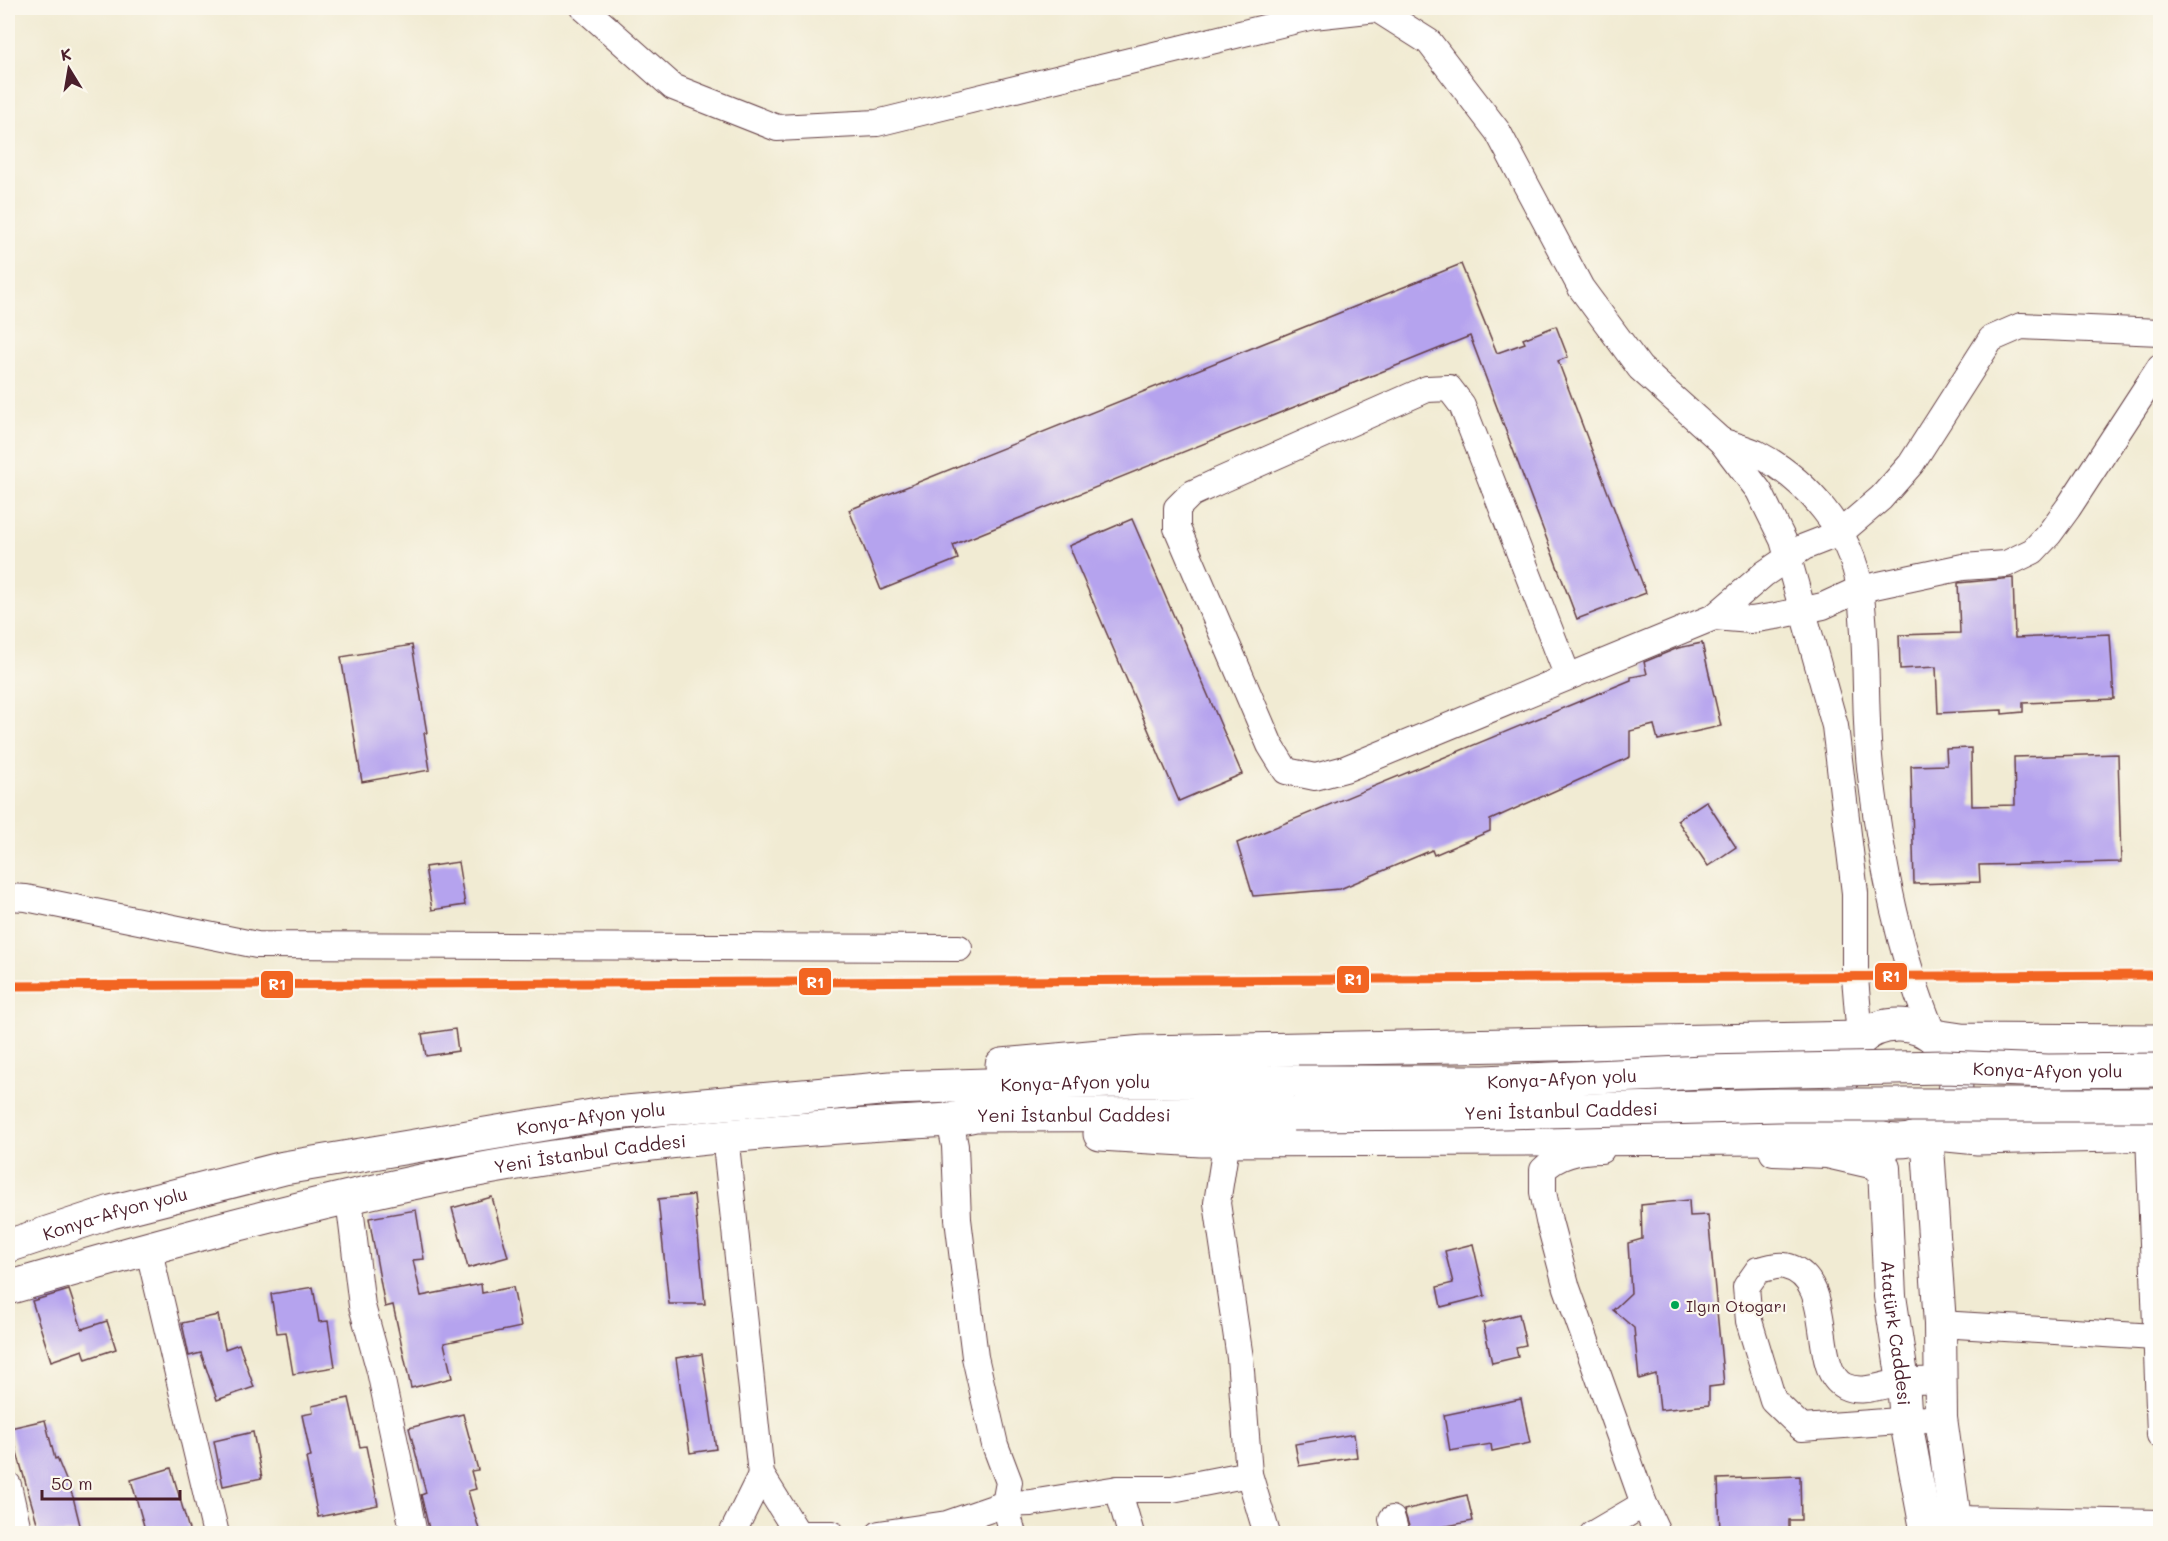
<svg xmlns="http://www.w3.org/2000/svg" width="2168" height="1541" font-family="Mali,sans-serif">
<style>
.building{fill:#b5a3ee}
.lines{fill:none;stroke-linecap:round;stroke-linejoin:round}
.minor-casing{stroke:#633e44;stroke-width:28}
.major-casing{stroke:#633e44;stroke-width:34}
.highway-casing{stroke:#633e44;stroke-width:35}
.minor{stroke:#fff;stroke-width:26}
.major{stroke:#fff;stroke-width:32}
.highway{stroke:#fff;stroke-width:33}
.highway-bridge-casing{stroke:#633e44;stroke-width:35;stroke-linecap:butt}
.highway-bridge{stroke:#fff;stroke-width:33}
.rail-1-casing{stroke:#fbf7ec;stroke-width:14}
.rail-1{stroke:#f26522;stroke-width:9}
.bus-dot{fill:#00a651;stroke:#fbf7ec;stroke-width:2}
.labels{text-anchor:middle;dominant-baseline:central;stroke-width:4.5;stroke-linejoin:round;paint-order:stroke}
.bus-label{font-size:16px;fill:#4a1f2b;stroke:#fbf7ec;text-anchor:start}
.street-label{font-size:18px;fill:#4a1f2b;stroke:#fbf7ec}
.line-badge{stroke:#fbf7ec;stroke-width:2}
.badge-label{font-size:16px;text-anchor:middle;font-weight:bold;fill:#fff}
</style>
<rect width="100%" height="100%" fill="#fbf7ec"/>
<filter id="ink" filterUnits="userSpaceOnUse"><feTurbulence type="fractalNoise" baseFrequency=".0167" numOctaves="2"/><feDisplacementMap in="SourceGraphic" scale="12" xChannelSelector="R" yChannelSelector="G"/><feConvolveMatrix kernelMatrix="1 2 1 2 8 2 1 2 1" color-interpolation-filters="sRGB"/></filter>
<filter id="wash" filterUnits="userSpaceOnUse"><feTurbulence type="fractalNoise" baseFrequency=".008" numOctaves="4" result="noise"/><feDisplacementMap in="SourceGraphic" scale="24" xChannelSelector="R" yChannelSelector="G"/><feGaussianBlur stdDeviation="1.35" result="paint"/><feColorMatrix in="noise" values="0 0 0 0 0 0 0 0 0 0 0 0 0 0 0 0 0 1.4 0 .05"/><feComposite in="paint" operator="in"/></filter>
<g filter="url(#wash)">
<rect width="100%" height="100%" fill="#f1ebd3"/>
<g id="blocks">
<g class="building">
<path d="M1461,264L1497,353L1525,343L1523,339L1556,326L1568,357L1558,361L1646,593L1577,619L1470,336L953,545L958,559L881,590L849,510Z"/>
<path d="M1132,519L1242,774L1179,801L1069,546Z"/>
<path d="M2013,578L2015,638L2110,634L2114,699L2023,703V712L2002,714V710L1938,713L1936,667L1900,669L1899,635L1960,633L1958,583Z"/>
<path d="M1702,643L1721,726L1658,740L1654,725L1630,731V757L1490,820V831L1434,855L1432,850L1340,889L1253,896L1237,843L1631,680V677L1647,674L1644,662L1678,648Z"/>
<path d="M412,645L427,733H424L430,770L362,782L341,657Z"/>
<path d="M1971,748L1972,806L2015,805L2014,757L2118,754L2121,862L1979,865L1980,882L1914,884L1911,766L1947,765L1946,749Z"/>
<path d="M1706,801L1736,847L1708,866L1677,820Z"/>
<path d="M458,862L465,905L432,910L425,867Z"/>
<path d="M455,1029L458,1051L426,1056L422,1034Z"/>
<path d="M694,1195L705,1304H669L658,1199Z"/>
<path d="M492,1197L508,1257L468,1268L452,1208Z"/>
<path d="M1689,1200L1690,1216L1708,1215L1724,1385L1709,1387V1405L1660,1410L1656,1374L1639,1379L1634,1328L1613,1310L1631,1293L1628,1243L1642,1239L1641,1205Z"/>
<path d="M416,1210L424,1259L413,1260L421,1296L481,1284L482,1293L513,1287L521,1327L444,1343L452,1378L411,1388L393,1305L385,1307L369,1218Z"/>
<path d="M1473,1244L1485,1296L1441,1307L1437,1287L1453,1283L1445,1251Z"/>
<path d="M313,1287L319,1322L328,1321L335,1367L293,1374L286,1332L277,1333L271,1294Z"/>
<path d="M69,1290L82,1329L107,1321L116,1349L86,1359L83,1350L51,1361L32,1301Z"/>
<path d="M1519,1314L1526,1345L1516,1347L1518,1357L1492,1363L1483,1323Z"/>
<path d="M218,1315L225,1349L239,1344L254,1387L217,1400L201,1353L189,1356L182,1323Z"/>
<path d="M702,1354L716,1449L690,1453L676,1358Z"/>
<path d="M349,1398L360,1447L366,1446L378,1505L318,1517L306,1458L311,1457L302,1415L313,1413L312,1406Z"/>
<path d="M1521,1399L1530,1443L1492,1451L1491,1444L1450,1451L1444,1415Z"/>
<path d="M463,1414L478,1470L471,1471L476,1489L468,1491L480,1533H430L421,1495L426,1493L409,1428Z"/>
<path d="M45,1420L55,1459L57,1458L73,1497L82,1533H40L10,1428Z"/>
<path d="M253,1432L262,1478L223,1486L214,1441Z"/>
<path d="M1354,1434L1357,1457L1299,1466L1295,1444Z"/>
<path d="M171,1468L190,1533H146L131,1480Z"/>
<path d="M1800,1476L1801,1520H1789V1532L1720,1533L1718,1479Z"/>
<path d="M1467,1495L1473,1521L1411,1533L1404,1510Z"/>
</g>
</g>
</g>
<g filter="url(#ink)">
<use href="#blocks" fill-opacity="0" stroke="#633e44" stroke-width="1.5"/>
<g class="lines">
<g class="minor-casing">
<g id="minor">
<path d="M584,8L673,87L777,128L877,123L1313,16L1377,9L1429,42L1498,132L1581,288L1640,368L1721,441L1759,491L1783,540L1835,726L1855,893V977L1860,1038"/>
<path d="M1721,441C1732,445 1745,448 1756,453C1807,480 1851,531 1860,589C1869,651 1863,714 1871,776C1882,864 1899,955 1934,1036"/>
<path d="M1714,617L1751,620L1776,616L1823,606L1860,589L1963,567L2006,564L2033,551L2049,534L2068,508L2160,367"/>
<path d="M1568,677L1462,405L1449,388L1427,389L1219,481L1191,494L1177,508V528L1270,745L1286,771L1315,777L1345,769L1714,617L1764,574L1804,547L1840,533L1881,498L1911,464L1991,339L2021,326L2160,332"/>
<path d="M8,897L26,898L257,945L959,948"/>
<path d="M950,1120L955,1146L958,1219L975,1357L995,1445L1009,1482L1005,1504L1013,1534"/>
<path d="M2149,1134L2160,1435"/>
<path d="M725,1135L761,1475L798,1534"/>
<path d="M1227,1139L1217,1203L1240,1358L1249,1474L1267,1534"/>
<path d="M1601,1150C1580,1150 1558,1154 1543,1170V1192L1549,1221L1567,1288L1644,1504L1658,1534"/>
<path d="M1773,1153L1827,1155L1884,1168"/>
<path d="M349,1199L362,1306L380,1371L414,1534"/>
<path d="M148,1247L216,1534"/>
<path d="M1940,1324L2155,1337"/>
<path d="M1939,1381C1927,1381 1915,1380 1903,1382C1884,1384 1862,1395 1844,1386C1809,1367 1838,1278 1785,1266C1777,1264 1766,1269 1758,1270L1746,1287L1749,1321L1773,1400L1802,1428L1941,1418"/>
<path d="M8,1485L19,1534"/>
<path d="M1118,1489L1131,1534"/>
<path d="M1392,1519L1396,1534"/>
<path d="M1955,1519L2160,1523"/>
<path d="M732,1534L761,1475"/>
<path d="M787,1534H832"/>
<path d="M879,1534L947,1524L1005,1504L1031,1503L1118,1489H1172L1249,1474"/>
<path d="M1593,1534L1644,1504"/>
</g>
</g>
<g class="major-casing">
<g id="major">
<path d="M1927,1133L1940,1324L1941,1418L1955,1519L1960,1534"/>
<path id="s1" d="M1871,1134L1884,1168L1890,1296L1903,1382L1906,1422L1927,1534"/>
</g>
</g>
<g class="highway-casing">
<g id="highway">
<circle cx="1898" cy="1083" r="58"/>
<path d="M1934,1036L1961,1040L2160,1041"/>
<path d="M1002,1065L1144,1052L1860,1038"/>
<path d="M1927,1133L1978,1138L2160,1134"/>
<path d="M1100,1134L1201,1140L1806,1138L1871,1134"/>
<path id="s2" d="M8,1246L111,1212L284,1168L604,1114L891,1088L1116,1081L1298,1082"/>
<path id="s3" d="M8,1288C157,1245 308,1203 461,1173C622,1142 786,1129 950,1120L975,1115L1293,1114"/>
</g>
</g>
<use href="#minor" class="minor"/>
<use href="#major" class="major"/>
<use href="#highway" class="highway"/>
<g class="highway-bridge-casing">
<g id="highway-bridge">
<path id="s4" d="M1298,1082H1484L1704,1072L1945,1067L2048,1071L2160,1070"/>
<path id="s5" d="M1293,1114L1464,1113L1778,1105H2160"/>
</g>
</g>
<use href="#highway-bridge" class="highway-bridge"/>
<g class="rail-1-casing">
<path id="rail-1" d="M8,986L2160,975"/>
</g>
<use href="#rail-1" class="rail-1"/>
</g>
</g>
<circle class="bus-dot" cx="1675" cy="1305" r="5"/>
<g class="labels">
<g class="bus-label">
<text x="1686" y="1305">Ilgın Otogarı</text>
</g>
<g class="street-label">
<text stroke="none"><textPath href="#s4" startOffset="750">Konya-Afyon yolu</textPath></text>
<text stroke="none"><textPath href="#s4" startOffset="264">Konya-Afyon yolu</textPath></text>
<text stroke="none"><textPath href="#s2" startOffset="1084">Konya-Afyon yolu</textPath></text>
<text stroke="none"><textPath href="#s5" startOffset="268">Yeni İstanbul Caddesi</textPath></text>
<text stroke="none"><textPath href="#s3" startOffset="1084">Yeni İstanbul Caddesi</textPath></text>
<text stroke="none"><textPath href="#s2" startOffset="598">Konya-Afyon yolu</textPath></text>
<text stroke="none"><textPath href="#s3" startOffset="598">Yeni İstanbul Caddesi</textPath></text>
<text stroke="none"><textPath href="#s2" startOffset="112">Konya-Afyon yolu</textPath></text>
<text stroke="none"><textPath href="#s1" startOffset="202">Atatürk Caddesi</textPath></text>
</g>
</g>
<g class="line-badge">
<rect x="1874" y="962" width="34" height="29" rx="6" fill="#f26522"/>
<rect x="1336" y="965" width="34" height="29" rx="6" fill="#f26522"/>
<rect x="798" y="967" width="34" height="29" rx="6" fill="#f26522"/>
<rect x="260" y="970" width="34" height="29" rx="6" fill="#f26522"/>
</g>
<g class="badge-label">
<text x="1891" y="982">R1</text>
<text x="1353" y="985">R1</text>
<text x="815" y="988">R1</text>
<text x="277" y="990">R1</text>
</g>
<rect width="2168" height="1541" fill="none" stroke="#fbf7ec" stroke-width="30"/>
<g transform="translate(69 69) rotate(349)" stroke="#fbf7ec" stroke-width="4.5" paint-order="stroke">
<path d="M0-4.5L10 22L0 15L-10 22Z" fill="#4a1f2b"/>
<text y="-9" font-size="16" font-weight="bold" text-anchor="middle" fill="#4a1f2b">K</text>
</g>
<path d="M42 1490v9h138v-9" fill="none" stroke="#4a1f2b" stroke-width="3"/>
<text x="51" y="1490" font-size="18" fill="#4a1f2b" stroke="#fbf7ec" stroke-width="4.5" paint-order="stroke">50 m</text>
</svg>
